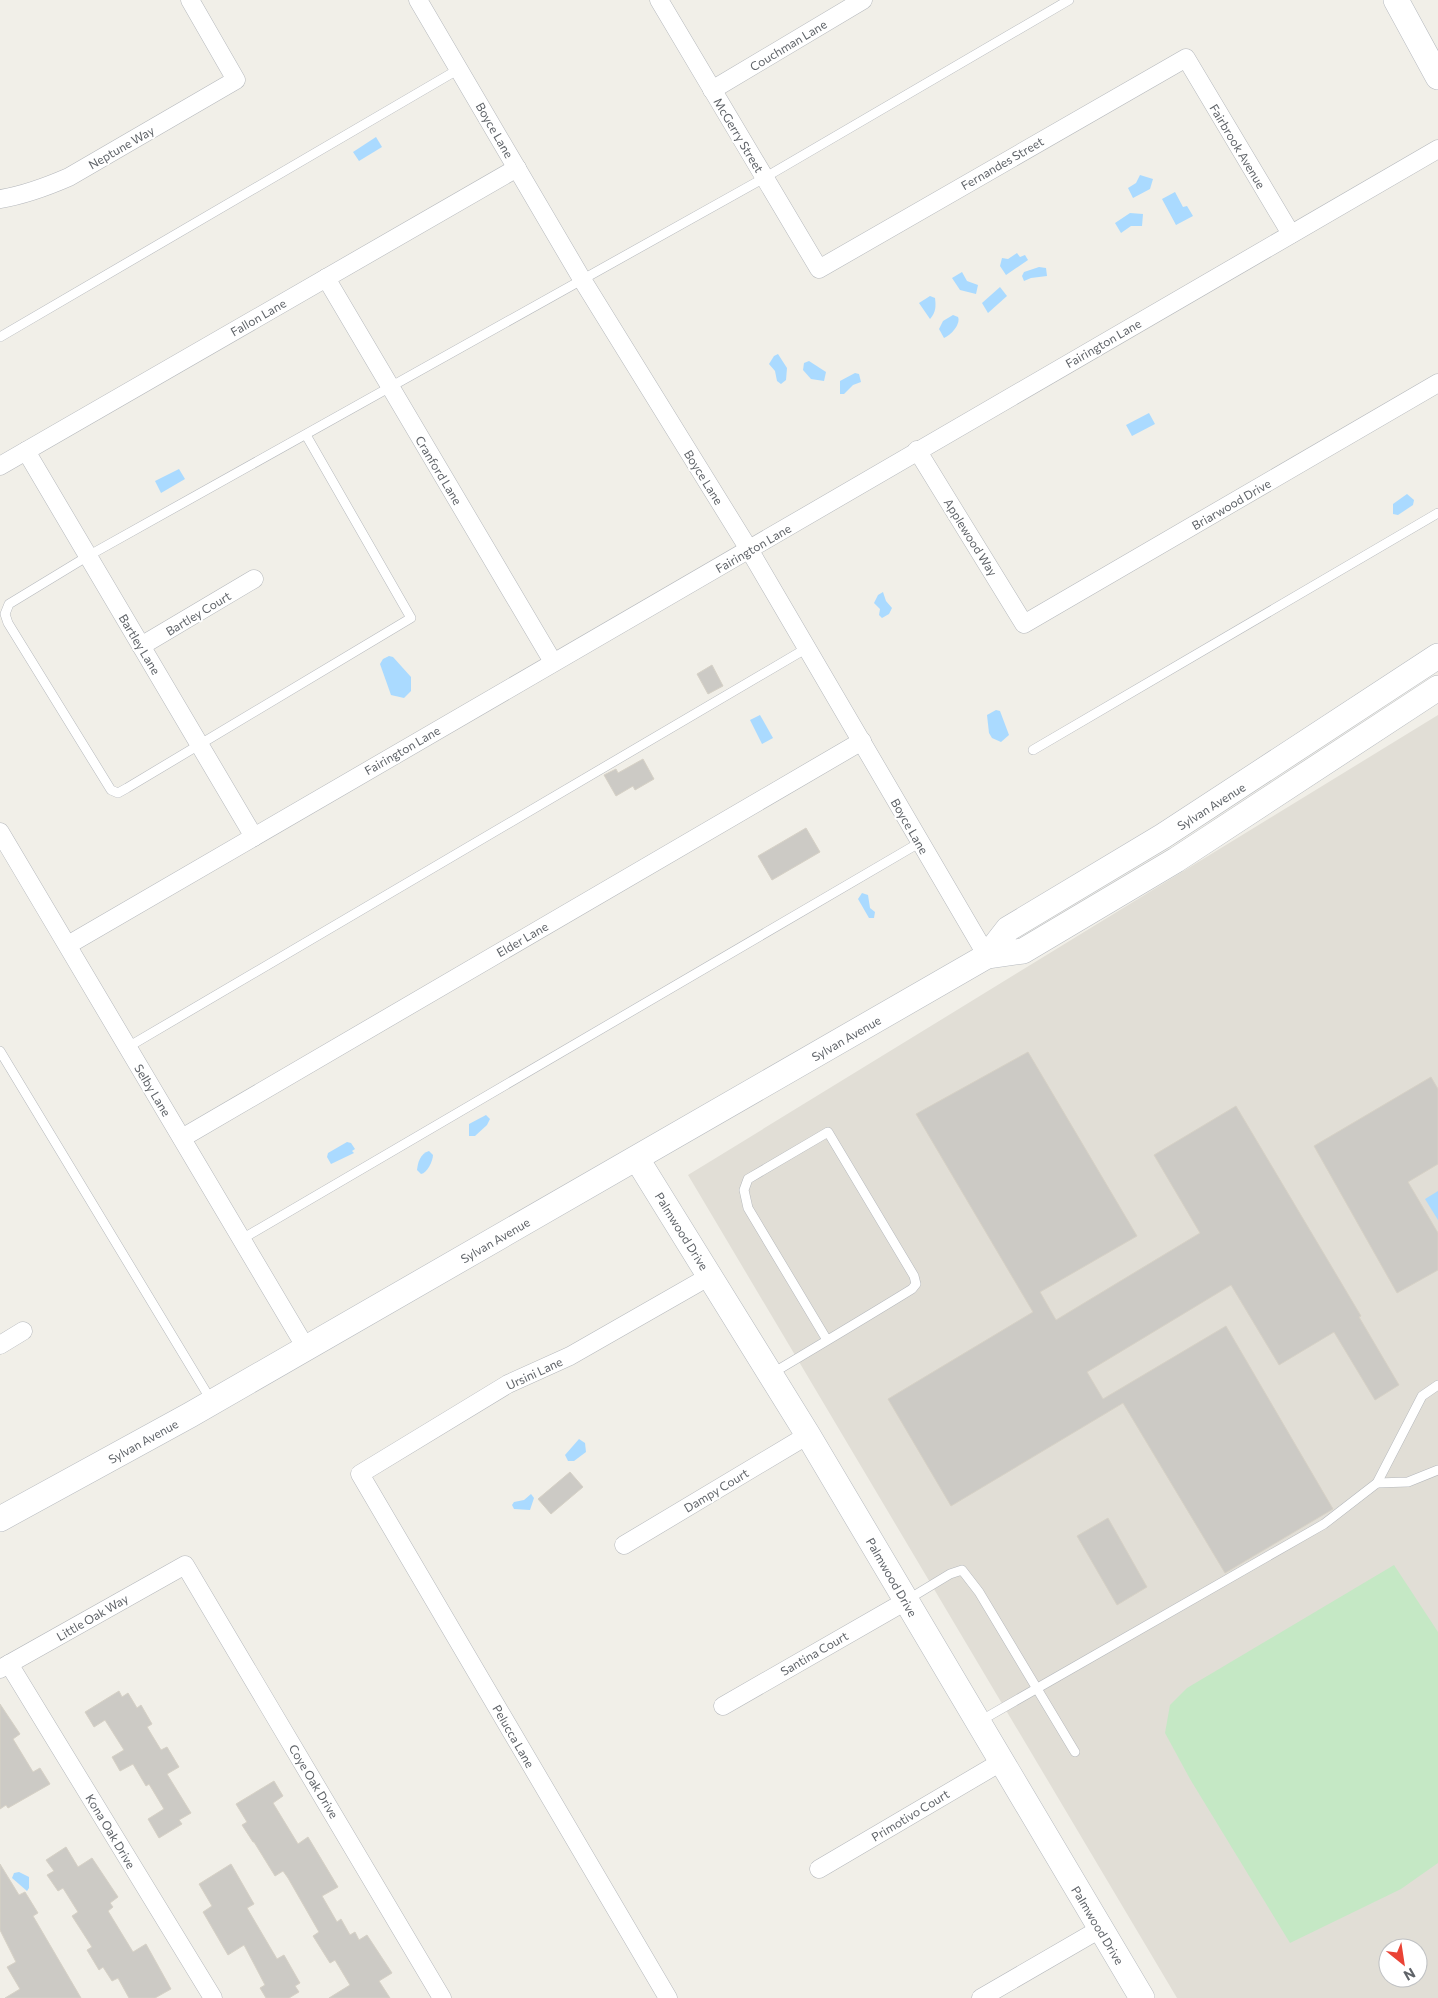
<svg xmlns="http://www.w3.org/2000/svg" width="1438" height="1998" font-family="Commissioner,sans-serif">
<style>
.education{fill:#e1ded6;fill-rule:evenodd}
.green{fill:#c5e8c5}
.water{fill:#aadaff}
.building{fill:#cccac5;stroke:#d6d1c6}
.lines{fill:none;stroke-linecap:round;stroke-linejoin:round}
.lane-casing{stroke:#b5b8bc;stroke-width:10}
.street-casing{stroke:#b5b8bc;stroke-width:19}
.secondary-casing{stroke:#b6babf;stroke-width:26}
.lane{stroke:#fff;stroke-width:9}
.street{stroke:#fff;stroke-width:18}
.secondary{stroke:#fff;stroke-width:25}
.labels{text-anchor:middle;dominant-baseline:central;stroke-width:4;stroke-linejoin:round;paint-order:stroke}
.street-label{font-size:12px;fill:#5f6368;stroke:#fff}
</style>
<rect width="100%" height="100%" fill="#f1efe8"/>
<path class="education" d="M1438,715V1998H1177L688,1175ZM1388,1948H1418V1978H1388Z"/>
<path class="green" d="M1394,1565L1438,1632V1863L1401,1889L1290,1943L1190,1779L1165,1733L1170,1705L1187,1688Z"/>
<g class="water">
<path d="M376,137L382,147L359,161L353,152Z"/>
<path d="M1140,175L1153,179L1150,189L1133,198L1128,188L1136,183Z"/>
<path d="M1175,192L1183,207L1187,206L1193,216L1176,225L1162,199Z"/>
<path d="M1130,213L1143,214L1142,226H1131L1121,233L1115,223Z"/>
<path d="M1017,253L1020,257L1025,255L1028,260L1006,275L1000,266L1002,258L1008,259Z"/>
<path d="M1039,267L1046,268L1047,276L1031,278L1024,281L1022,276L1024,272Z"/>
<path d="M962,272L967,281L978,285L976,294L960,290L952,278Z"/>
<path d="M1000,287L1007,296L988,313L982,303Z"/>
<path d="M930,296L935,298C936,306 936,312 930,319L919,303Z"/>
<path d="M953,315L958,317C961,324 951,335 944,338L939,329L943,321Z"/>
<path d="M778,354L787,368L786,380L781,384L777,381L775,371L769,364L774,356Z"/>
<path d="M809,361L826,372L824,381L811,379L803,370L804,363Z"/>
<path d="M855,373L859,374L861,382L853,385L844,394H840V381Z"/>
<path d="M1149,413L1155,424L1132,436L1126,425Z"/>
<path d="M179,469L185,479L161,493L155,481Z"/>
<path d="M1407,494L1414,500L1413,505L1398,515L1393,514V504Z"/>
<path d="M883,592L886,601L892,608L889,614L882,618L879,615L880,609L874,603L878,595Z"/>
<path d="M389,656L393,657L411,677V691L404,698L391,695L380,664L383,659Z"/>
<path d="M996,710L1000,711L1009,735L1001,742L992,738L989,733L987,715Z"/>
<path d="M760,715L773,738L762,744L750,720Z"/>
<path d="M862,893L868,895L870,908L875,912L874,918H869L858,899Z"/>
<path d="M486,1115L490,1119L487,1125L475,1136H469V1124Z"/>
<path d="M347,1142L351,1143L355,1149L352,1151L354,1153L331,1164L327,1157L328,1153Z"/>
<path d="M429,1151L433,1155C433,1161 427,1173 421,1174L417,1170C418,1162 420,1154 429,1151Z"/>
<path d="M1438,1191V1220L1425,1199Z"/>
<path d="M579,1439L585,1443L586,1452L574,1461H568L565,1455Z"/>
<path d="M531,1494L534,1498L530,1510L514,1509L512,1505L514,1502L524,1500Z"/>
<path d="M19,1872L29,1877V1888L27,1891L12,1878L14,1873Z"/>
</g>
<g class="building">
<path d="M712,665L723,686L708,694L697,674Z"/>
<path d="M643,759L654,779L635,790L633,786L616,796L604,775L616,769L618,773Z"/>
<path d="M806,828L820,852L772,880L758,856Z"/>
<path d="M1028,1052L1137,1236L1040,1292L1056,1320L1200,1233L1154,1155L1236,1106L1361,1316L1359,1317L1399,1385L1375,1400L1334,1332L1279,1365L1231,1285L1087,1372L1103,1399L1226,1326L1333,1509L1225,1573L1123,1403L951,1506L888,1399L1033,1312L916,1114Z"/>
<path d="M1431,1077L1438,1089V1164L1408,1182L1438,1233V1270L1397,1293L1314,1146Z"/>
<path d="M570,1472L583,1487L551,1514L538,1499Z"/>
<path d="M1108,1518L1147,1587L1117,1605L1077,1536Z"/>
<path d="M119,1691L122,1697L128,1693L137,1708L141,1705L152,1724L147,1727L161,1750L167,1747L179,1767L167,1774L191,1813L179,1820L182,1824L159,1838L148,1819L164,1809L149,1784L146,1786L133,1764L120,1771L112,1757L124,1750L105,1720L94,1727L85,1712Z"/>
<path d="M0,1704L20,1734L13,1739L33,1772L40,1768L50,1784L8,1808L6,1805L0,1809Z"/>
<path d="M274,1781L283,1796L273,1803L298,1844L308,1837L338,1887L322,1896L337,1922L341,1919L350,1935L355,1932L359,1940L367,1935L392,1973L379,1981L390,1998H329L350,1985L335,1960L330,1963L313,1936L319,1932L288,1878L283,1871L275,1876L254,1842H253L242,1825L247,1822L236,1804Z"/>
<path d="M66,1847L78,1867L92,1858L118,1897L110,1903L113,1907L108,1911L133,1952L146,1944L171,1989L155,1998H129L118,1978L112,1981L103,1967L99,1970L87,1950L92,1947L72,1916L78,1912L63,1888L58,1891L47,1875L54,1871L46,1860Z"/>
<path d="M0,1864L19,1895L25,1892L38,1913L33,1916L81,1998H5L20,1989L7,1967L16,1962L0,1930Z"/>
<path d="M231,1864L254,1904L247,1908L277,1959L284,1955L300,1983L295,1986L299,1992L289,1998H266L260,1988L265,1985L244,1945L228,1955L203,1912L212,1906L199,1884Z"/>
</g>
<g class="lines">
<g class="lane-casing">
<g id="lane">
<path d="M0,337L459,69"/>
<path d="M306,435L411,618L127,788L118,793L111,790L8,623L5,614L9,604L88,556L764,178L1069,0"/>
<path d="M1033,750L1438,513"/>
<path d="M128,1047L807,648"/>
<path d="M0,1051L211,1400"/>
<path d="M242,1239L919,843"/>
<path d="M771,1374C818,1346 865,1318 912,1289L916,1284L914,1276L828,1132L748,1179L744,1190L748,1208L827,1340"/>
<path d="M1377,1483L1408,1482L1438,1470"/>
<path d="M907,1600L950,1574L962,1570L979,1592L1075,1752"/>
<path d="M980,1721L1324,1524L1377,1483L1422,1396L1438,1385"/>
</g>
</g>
<g class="street-casing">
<g id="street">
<path d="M418,0L583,281L750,551L987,956"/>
<path d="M659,0L819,269L1186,58L1291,234"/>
<path d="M712,90L863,0"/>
<path d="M0,199C25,195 46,187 69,177L236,80L190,0"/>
<path d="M326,278L553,662"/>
<path d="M917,450L1024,624L1438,383"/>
<path d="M26,451L254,837"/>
<path d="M0,466L517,168"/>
<path d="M141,646L254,579"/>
<path d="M0,832L306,1348"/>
<path d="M68,945L1438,149"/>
<path d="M182,1138L862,741"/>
<path d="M0,1345L23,1331"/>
<path d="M624,1545L808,1435"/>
<path d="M9,1664L213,1998"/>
<path d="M0,1669L185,1565L442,1998"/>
<path d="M723,1706L906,1601"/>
<path d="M819,1869L1001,1762"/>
<path d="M668,1998L360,1474L508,1384L570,1356L710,1276"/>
<path d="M981,1998L1100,1929"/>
</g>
</g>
<g class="secondary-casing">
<g id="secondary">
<path d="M1396,0L1438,77"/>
<path d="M987,956L1008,929L1163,836L1438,656"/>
<path d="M637,1159L808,1435L1142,1998"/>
<path d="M0,1519L190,1415L987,956L1023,951L1176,860L1438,688"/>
</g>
</g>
<use href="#lane" class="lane"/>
<use href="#street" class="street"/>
<use href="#secondary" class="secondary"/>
</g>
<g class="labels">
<g class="street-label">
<text transform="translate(788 45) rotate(-31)">Couchman Lane</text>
<text transform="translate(495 130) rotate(60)">Boyce Lane</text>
<text transform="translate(739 135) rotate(59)">McGerry Street</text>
<text transform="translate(1238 146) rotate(59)">Fairbrook Avenue</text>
<text transform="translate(121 147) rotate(-30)">Neptune Way</text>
<text transform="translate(1002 163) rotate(-30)">Fernandes Street</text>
<text transform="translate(258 317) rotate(-30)">Fallon Lane</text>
<text transform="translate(1103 343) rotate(-30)">Fairington Lane</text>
<text transform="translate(439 470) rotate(59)">Cranford Lane</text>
<text transform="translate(704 477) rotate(58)">Boyce Lane</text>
<text transform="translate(1231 504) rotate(-30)">Briarwood Drive</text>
<text transform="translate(971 537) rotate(58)">Applewood Way</text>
<text transform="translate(753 548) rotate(-30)">Fairington Lane</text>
<text transform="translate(198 613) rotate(-31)">Bartley Court</text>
<text transform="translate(140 644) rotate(59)">Bartley Lane</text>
<text transform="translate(402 750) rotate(-30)">Fairington Lane</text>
<text transform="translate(1211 806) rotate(-32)">Sylvan Avenue</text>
<text transform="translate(910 826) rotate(60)">Boyce Lane</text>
<text transform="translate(522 939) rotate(-30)">Elder Lane</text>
<text transform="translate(846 1038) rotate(-30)">Sylvan Avenue</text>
<text transform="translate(153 1090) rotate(59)">Selby Lane</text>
<text transform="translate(682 1231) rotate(58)">Palmwood Drive</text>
<text transform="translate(495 1240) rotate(-30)">Sylvan Avenue</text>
<text transform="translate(534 1373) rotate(-25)">Ursini Lane</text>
<text transform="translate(143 1441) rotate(-29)">Sylvan Avenue</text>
<text transform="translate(716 1490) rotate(-31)">Dampy Court</text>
<text transform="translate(892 1577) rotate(60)">Palmwood Drive</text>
<text transform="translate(92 1617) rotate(-30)">Little Oak Way</text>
<text transform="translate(814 1653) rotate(-30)">Santina Court</text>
<text transform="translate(514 1736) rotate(60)">Pelucca Lane</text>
<text transform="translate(314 1781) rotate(59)">Coye Oak Drive</text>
<text transform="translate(910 1815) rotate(-31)">Primotivo Court</text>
<text transform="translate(111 1831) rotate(59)">Kona Oak Drive</text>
<text transform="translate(1098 1925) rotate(59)">Palmwood Drive</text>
</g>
</g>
<g transform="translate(1403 1963) rotate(150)"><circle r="24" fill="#ffffff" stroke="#bfc1c3"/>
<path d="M0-4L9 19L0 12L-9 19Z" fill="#ea4335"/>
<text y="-8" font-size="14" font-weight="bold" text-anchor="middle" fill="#5f6368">N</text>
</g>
</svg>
